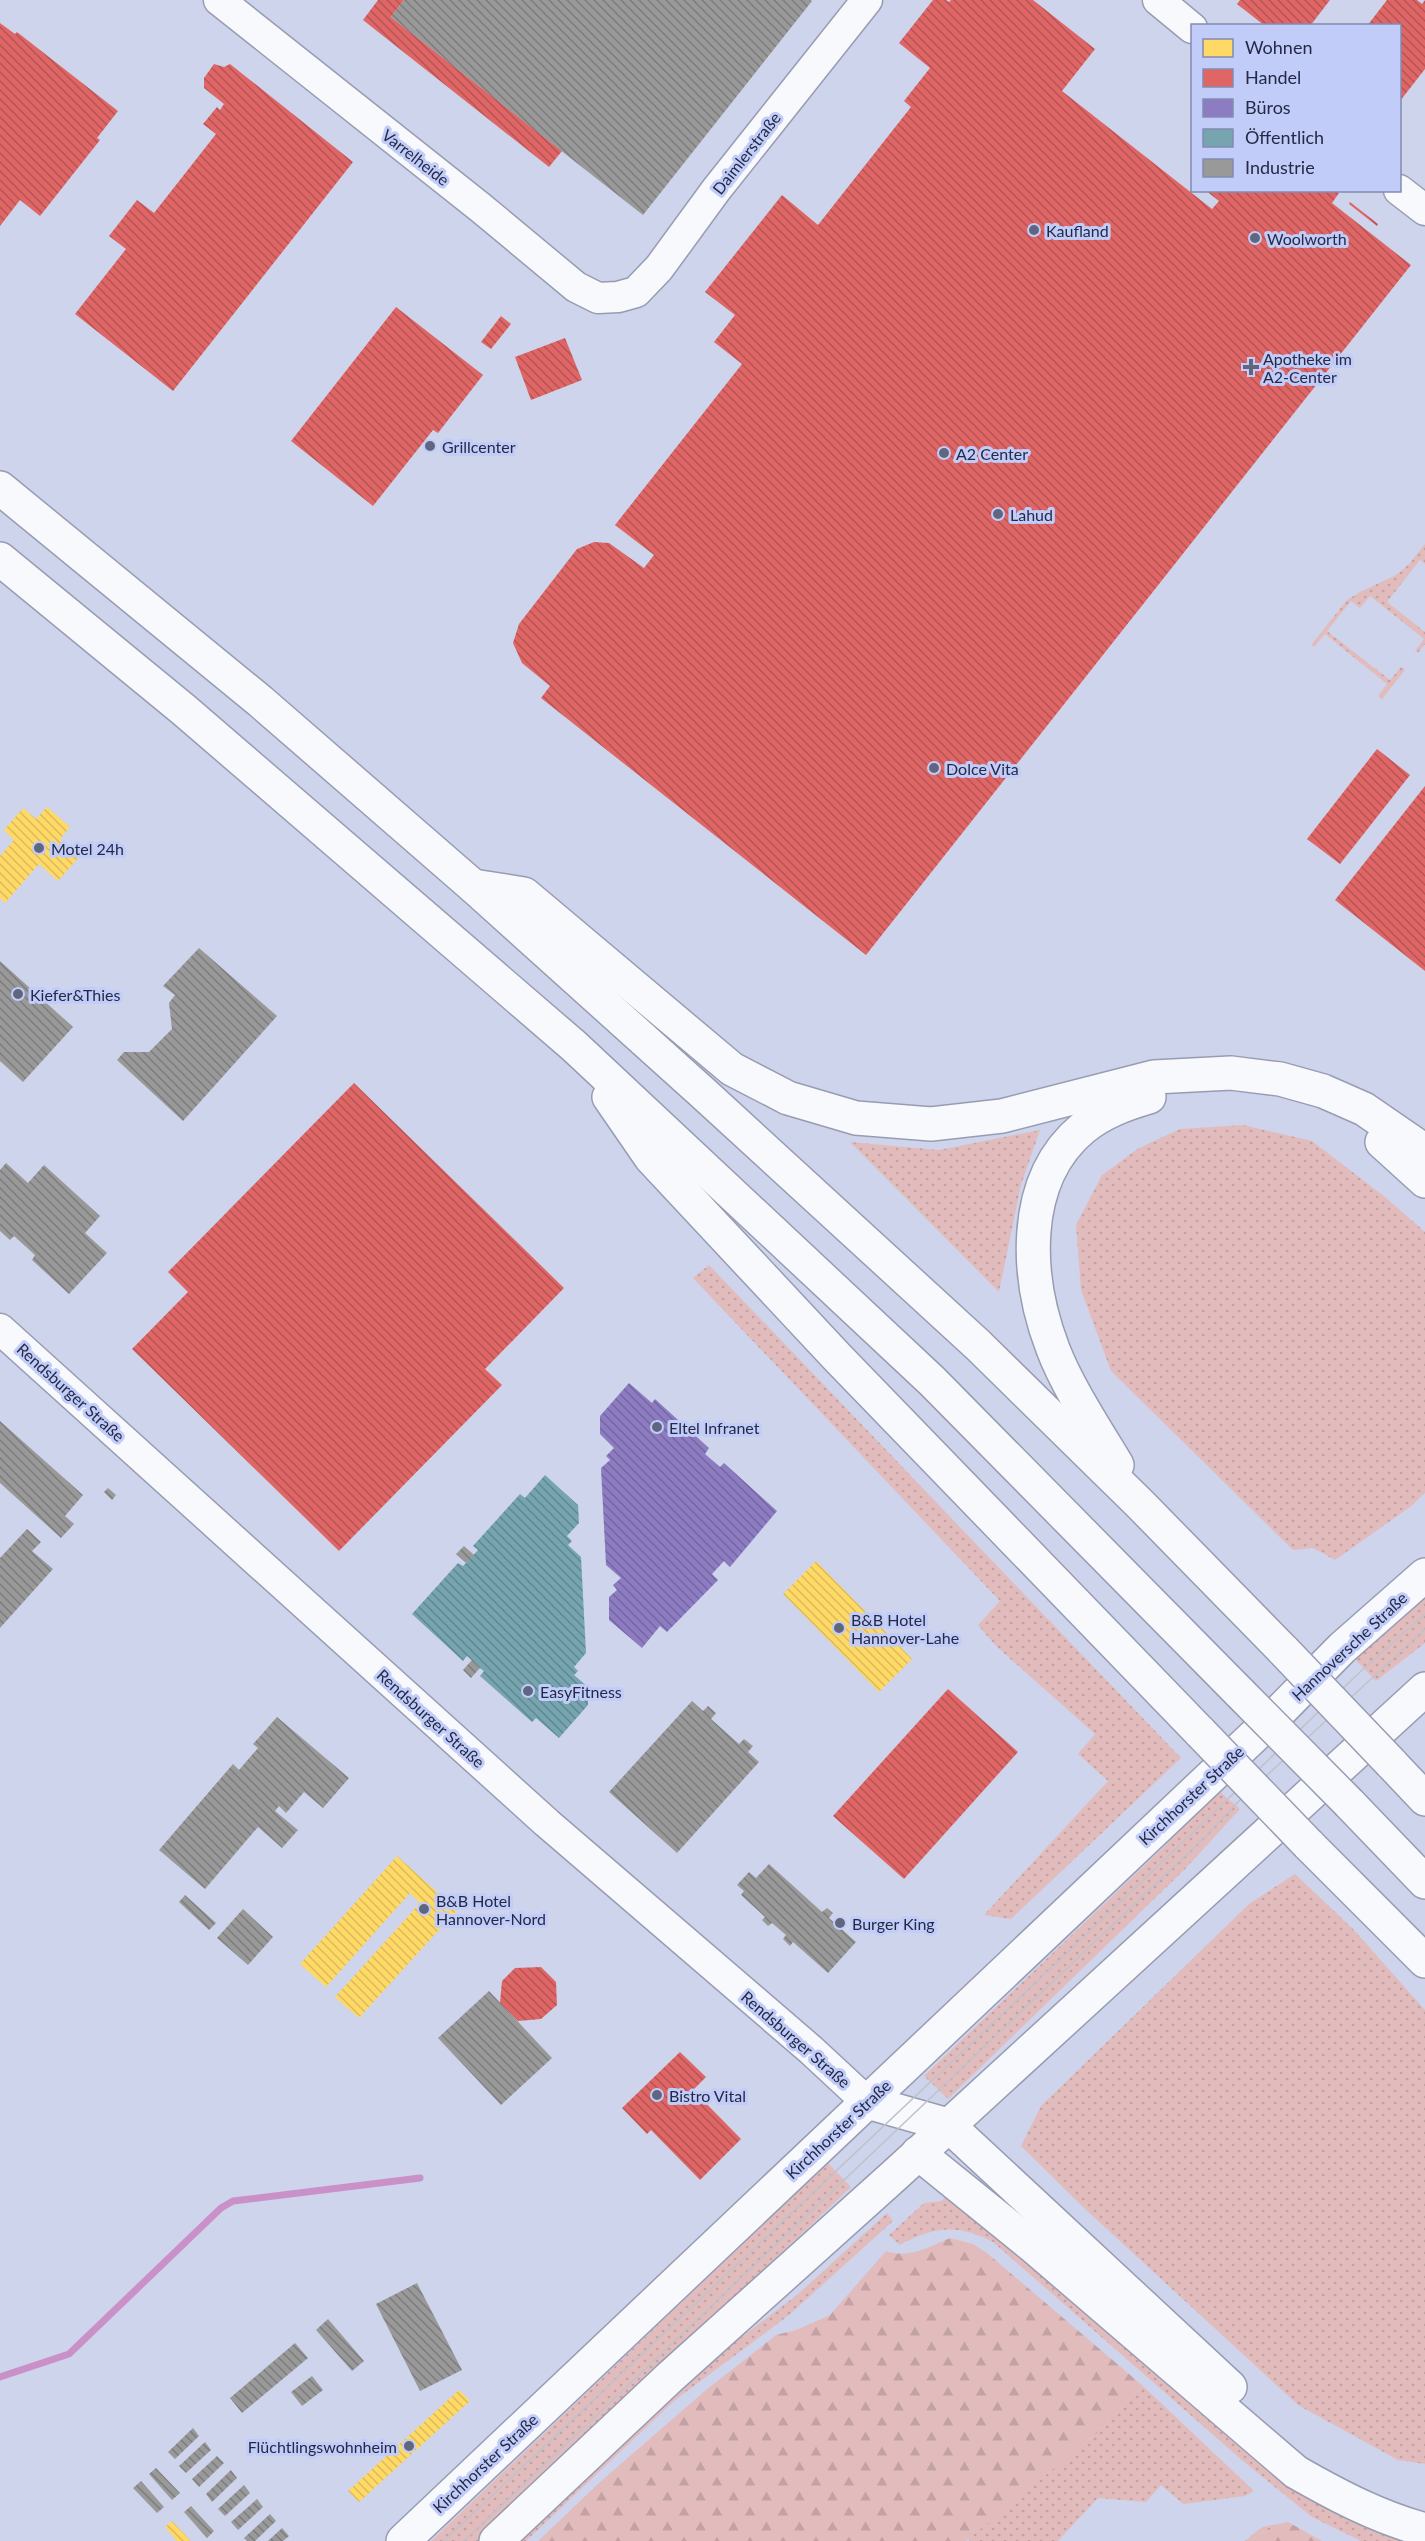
<svg xmlns="http://www.w3.org/2000/svg" width="1425" height="2541" font-family="Lato,sans-serif">
<style>
.grass{fill:url(#grass-dots)}
.forest{fill:url(#forest-firs)}
.homes{fill:url(#homes-back-hatch)}
.shops{fill:url(#shops-back-hatch)}
.offices{fill:url(#offices-back-hatch)}
.public{fill:url(#public-back-hatch)}
.industry{fill:url(#industry-back-hatch)}
.lines{fill:none;stroke-linecap:round;stroke-linejoin:round}
.stream{stroke:#ca91c8;stroke-width:7}
.minor-casing{stroke:#989cb3;stroke-width:33}
.major-casing{stroke:#989cb3;stroke-width:36}
.highway-casing{stroke:#989cb3;stroke-width:36}
.minor{stroke:#f8f9fc;stroke-width:30}
.major{stroke:#f8f9fc;stroke-width:33}
.highway{stroke:#f8f9fc;stroke-width:33}
.tram{stroke:#c0c2ca;stroke-width:1.5}
.highway-bridge-casing{stroke:#989cb3;stroke-width:36;stroke-linecap:butt}
.highway-bridge{stroke:#f8f9fc;stroke-width:33}
.poi-dot{fill:#606680;stroke:#c1ccf8;stroke-width:2}
.labels{text-anchor:middle;dominant-baseline:central;stroke-width:6;stroke-linejoin:round;paint-order:stroke}
.street-label{font-size:16px;fill:#242a46;stroke:#c1ccf8}
.poi-label{font-size:16px;fill:#242a46;stroke:#c1ccf8;text-anchor:start}
</style>
<defs>
<pattern id="grass-dots" width="8" height="8" patternUnits="userSpaceOnUse" patternTransform="scale(1.5)"><rect width="8" height="8" fill="#e2bcbd"/><path d="M2 2h.1M6 6h.1" fill="none" stroke="#c2a2a4" stroke-width="1.8" stroke-linecap="round"/></pattern>
<pattern id="forest-firs" width="22" height="20" patternUnits="userSpaceOnUse" patternTransform="scale(1.5)"><rect width="22" height="20" fill="#e2bcbd"/><path d="M5 1l3.5 6h-7zM16 11l3.5 6h-7z" fill="#c2a2a4"/></pattern>
<pattern id="homes-back-hatch" width="6" height="6" patternUnits="userSpaceOnUse" patternTransform="scale(1.5)"><rect width="6" height="6" fill="#ffd966"/><path d="M-1 5l2 2M0 0l6 6M5-1l2 2" fill="none" stroke="#daba5a"/></pattern>
<pattern id="shops-back-hatch" width="6" height="6" patternUnits="userSpaceOnUse" patternTransform="scale(1.5)"><rect width="6" height="6" fill="#e06666"/><path d="M-1 5l2 2M0 0l6 6M5-1l2 2" fill="none" stroke="#b55456"/></pattern>
<pattern id="offices-back-hatch" width="6" height="6" patternUnits="userSpaceOnUse" patternTransform="scale(1.5)"><rect width="6" height="6" fill="#8e7cc3"/><path d="M-1 5l2 2M0 0l6 6M5-1l2 2" fill="none" stroke="#7466a0"/></pattern>
<pattern id="public-back-hatch" width="6" height="6" patternUnits="userSpaceOnUse" patternTransform="scale(1.5)"><rect width="6" height="6" fill="#76a5af"/><path d="M-1 5l2 2M0 0l6 6M5-1l2 2" fill="none" stroke="#618790"/></pattern>
<pattern id="industry-back-hatch" width="6" height="6" patternUnits="userSpaceOnUse" patternTransform="scale(1.5)"><rect width="6" height="6" fill="#999"/><path d="M-1 5l2 2M0 0l6 6M5-1l2 2" fill="none" stroke="#7d7d7f"/></pattern>
</defs>
<rect width="100%" height="100%" fill="#ced4eb"/>
<g class="grass">
<path d="M1425,544V564L1420,560L1387,602L1425,632V644L1418,653L1415,651L1424,639L1370,596L1360,608L1351,601L1327,631L1390,680L1401,667L1405,670L1382,699L1378,696L1387,684L1325,634L1314,647L1311,645L1347,600L1360,592L1396,575L1408,565Z"/>
<path d="M1243,1125L1312,1141L1385,1197L1425,1232V1493L1410,1507L1335,1560L1313,1548L1293,1550L1111,1371L1081,1290L1076,1225L1102,1175L1139,1148L1180,1129Z"/>
<path d="M1040,1130L1021,1185L999,1292L850,1142L939,1150Z"/>
<path d="M709,1265L1181,1758L1011,1919L984,1915L1108,1781L1078,1754L1095,1734L996,1646L978,1625L1000,1601L693,1278Z"/>
<path d="M1425,1591V1643L1376,1681L1351,1655Z"/>
<path d="M1213,1786L1240,1809L1185,1869L948,2099L924,2076L1167,1844Z"/>
<path d="M1295,1874L1353,1929L1425,2010V2464L1398,2460L1298,2405L1083,2207L1021,2146L1041,2106L1249,1904Z"/>
<path d="M828,2163L851,2187L479,2541H431Z"/>
<path d="M949,2194L1102,2316L1420,2541H1361L1312,2517L1243,2461L993,2242C958,2224 934,2226 900,2245L889,2235L924,2203L941,2201Z"/>
<path d="M887,2213L893,2221L789,2315L675,2400L526,2541H512L714,2358L797,2295Z"/>
<path d="M1143,2386L1254,2491L1245,2496L1183,2504L1161,2485L1146,2502L1098,2498L1058,2541H970L968,2539L976,2531L1098,2432Z"/>
<path d="M1288,2522L1260,2534L1256,2541H1245L1262,2527Z"/>
</g>
<g class="forest">
<path d="M950,2238L973,2244L987,2253L1143,2386L1098,2432L966,2541H538L600,2482L706,2390L776,2335L796,2330L830,2315L886,2251C909,2259 929,2247 950,2238Z"/>
<path d="M1288,2522L1322,2541H1256L1260,2534Z"/>
</g>
<g class="homes">
<path d="M47,807L70,827L60,839L80,856L58,881L39,864L5,903L0,898V856L14,840L4,830L23,808L36,819Z"/>
<path d="M816,1561L912,1659L879,1692L783,1594Z"/>
<path d="M397,1856L457,1910L359,2018L335,1997L420,1903L410,1893L326,1987L300,1964Z"/>
<path d="M459,2390L470,2401L359,2502L348,2491Z"/>
<path d="M172,2521L191,2541H177L165,2527Z"/>
</g>
<g class="shops">
<path d="M378,0H404L391,17L562,151L549,167L363,20Z"/>
<path d="M933,0H946L949,2L951,0H1033L1095,49L1062,91L1212,209L1219,201L1205,190H1336L1339,193L1332,203L1411,265L866,955L541,698L550,686L522,663L513,643L519,624L577,549L594,542L609,543L644,568L654,555L615,525L742,364L714,342L735,315L705,292L782,195L818,225L911,107L904,101L930,68L899,43Z"/>
<path d="M1240,0H1330L1310,26H1265L1237,4Z"/>
<path d="M1387,0H1417L1422,4L1425,0V69L1400,101V26H1367Z"/>
<path d="M0,23L15,34L17,32L118,111L97,138L100,140L40,216L20,200L0,226Z"/>
<path d="M214,64L224,67L230,64L353,162L173,391L75,314L126,249L109,236L137,200L154,213L216,134L203,124L217,107L220,110L224,104L204,88V78Z"/>
<path d="M1350,202L1378,224L1377,226L1349,204Z"/>
<path d="M396,307L483,375L438,433L433,430L373,506L291,441Z"/>
<path d="M501,316L511,324L491,349L481,342Z"/>
<path d="M565,338L582,380L531,400L515,357Z"/>
<path d="M1377,749L1410,775L1340,864L1307,839Z"/>
<path d="M1425,786V971L1335,900Z"/>
<path d="M354,1083L564,1288L485,1369L502,1385L339,1551L132,1349L188,1292L168,1272Z"/>
<path d="M948,1689L1018,1752L904,1879L833,1816Z"/>
<path d="M541,1967L556,1982L557,2005L541,2019L518,2021L500,2003L502,1981L515,1968Z"/>
<path d="M680,2052L706,2077L693,2090L741,2139L700,2180L651,2130L647,2134L622,2108Z"/>
</g>
<path class="offices" d="M629,1383L652,1403L655,1399L709,1448L705,1454L720,1467L724,1463L777,1511L730,1567L724,1561L712,1574L718,1580L667,1632L660,1626L642,1648L609,1620V1597L617,1590L613,1585L621,1578L606,1565L601,1468L610,1460L606,1456L614,1448L600,1434V1416Z"/>
<path class="public" d="M545,1475L578,1505L579,1523L567,1536L572,1541L568,1545L581,1557L586,1653L574,1667L578,1671L574,1675L588,1687V1705L559,1738L536,1718L532,1722L480,1676L484,1671L480,1668L467,1656L463,1661L412,1614L458,1563L463,1566L466,1563L478,1550L473,1546L520,1494L525,1498Z"/>
<g class="industry">
<path d="M404,0H810L812,1L643,215L391,17Z"/>
<path d="M199,948L277,1016L183,1121L117,1060L124,1052H149L172,1029L169,1003L175,995L163,986Z"/>
<path d="M0,961L73,1027L23,1082L0,1061Z"/>
<path d="M6,1163L28,1183L44,1165L100,1216L85,1233L107,1253L69,1294L32,1260L35,1255L14,1236L10,1240L0,1231V1170Z"/>
<path d="M0,1421L83,1495L65,1516L74,1524L61,1538L0,1483Z"/>
<path d="M108,1488L116,1495L112,1500L104,1492Z"/>
<path d="M27,1529L41,1542L32,1551L53,1569L0,1628V1558Z"/>
<path d="M464,1546L474,1555L466,1563L456,1554Z"/>
<path d="M472,1660L480,1668L471,1678L463,1670Z"/>
<path d="M692,1701L703,1711L708,1706L716,1713L711,1719L739,1744L744,1739L753,1746L748,1752L759,1762L677,1853L609,1792Z"/>
<path d="M277,1717L349,1778L323,1808L304,1792L286,1813L279,1806L275,1811L298,1830L282,1848L258,1827L205,1889L159,1850L233,1764L239,1770L258,1748L253,1744Z"/>
<path d="M769,1864L822,1912L827,1908L833,1913L829,1918L856,1942L828,1973L793,1942L790,1946L783,1939L786,1935L772,1923L768,1926L762,1920L765,1917L741,1895L744,1891L737,1885L749,1872L756,1878Z"/>
<path d="M185,1895L216,1923L209,1930L179,1902Z"/>
<path d="M243,1909L273,1937L248,1965L217,1938Z"/>
<path d="M489,1991L552,2058L501,2105L438,2038Z"/>
<path d="M417,2283L462,2370L420,2391L376,2304Z"/>
<path d="M328,2319L364,2361L352,2371L316,2330Z"/>
<path d="M295,2343L308,2358L242,2413L230,2398Z"/>
<path d="M312,2376L323,2390L302,2406L291,2392Z"/>
<path d="M193,2428L199,2436L175,2459L168,2452Z"/>
<path d="M205,2442L211,2450L186,2473L179,2466Z"/>
<path d="M217,2456L224,2463L199,2487L192,2479Z"/>
<path d="M156,2468L180,2493L172,2500L149,2474Z"/>
<path d="M231,2470L237,2478L212,2502L206,2494Z"/>
<path d="M141,2481L164,2507L157,2513L133,2488Z"/>
<path d="M244,2485L250,2493L225,2516L218,2509Z"/>
<path d="M257,2499L263,2507L238,2530L231,2522Z"/>
<path d="M191,2506L214,2531L207,2538L184,2512Z"/>
<path d="M270,2514L276,2521L255,2541H247L244,2538Z"/>
<path d="M282,2528L289,2536L283,2541H268Z"/>
</g>
<g class="lines">
<path class="stream" d="M0,2377L69,2354L221,2208L233,2201L420,2178"/>
<g class="minor-casing">
<g id="minor">
<path d="M219,0L481,208L576,287L598,298L618,297L636,292L659,268L716,190L867,0"/>
<path d="M1158,0L1192,28"/>
<path d="M1399,190L1425,210"/>
<path d="M0,1329L547,1823L811,2050L867,2102"/>
</g>
</g>
<g class="major-casing">
<g id="major">
<path d="M867,2102L948,2125"/>
<path d="M403,2541L1273,1718L1342,1648L1425,1575"/>
<path d="M496,2541L669,2378L896,2174L1425,1689"/>
</g>
</g>
<g class="highway-casing">
<g id="highway">
<path d="M0,488L260,701L473,886L703,1093L978,1345L1141,1505L1284,1651"/>
<path d="M0,559L184,710L574,1046L932,1381L1241,1694"/>
<path d="M473,886L524,894L732,1069L788,1098L856,1118L931,1124L1002,1116L1154,1077L1231,1073L1280,1079L1323,1091L1364,1109L1425,1151"/>
<path d="M609,1097L651,1158L837,1357L1201,1733"/>
<path d="M1382,1142L1425,1181"/>
<path d="M1117,1465C1096,1430 1067,1386 1053,1349C1026,1279 1019,1181 1083,1128C1103,1112 1125,1104 1149,1097"/>
<path d="M1391,1763L1425,1799"/>
<path d="M1349,1803L1425,1882"/>
<path d="M1308,1844L1425,1961"/>
<path d="M948,2125L1230,2387"/>
<path d="M918,2153L1034,2247L1296,2472C1338,2496 1378,2517 1425,2530"/>
</g>
</g>
<use href="#minor" class="minor"/>
<use href="#major" class="major"/>
<use href="#highway" class="highway"/>
<g class="tram">
<path d="M444,2541L1085,1936L1360,1672L1425,1614"/>
<path d="M464,2541L1203,1839L1237,1803L1425,1629"/>
</g>
<g class="highway-bridge-casing">
<g id="highway-bridge">
<path d="M1284,1651L1391,1763"/>
<path d="M1241,1694L1349,1803"/>
<path d="M1201,1733L1308,1844"/>
</g>
</g>
<use href="#highway-bridge" class="highway-bridge"/>
</g>
<g class="poi-dot">
<circle cx="1034" cy="230" r="6"/>
<circle cx="1255" cy="238" r="6"/>
<path d="M1248 358h6v6h6v6h-6v6h-6v-6h-6v-6h6z"/>
<circle cx="430" cy="446" r="6"/>
<circle cx="944" cy="453" r="6"/>
<circle cx="998" cy="514" r="6"/>
<circle cx="934" cy="768" r="6"/>
<circle cx="39" cy="848" r="6"/>
<circle cx="18" cy="994" r="6"/>
<circle cx="657" cy="1427" r="6"/>
<circle cx="839" cy="1628" r="6"/>
<circle cx="528" cy="1691" r="6"/>
<circle cx="424" cy="1909" r="6"/>
<circle cx="840" cy="1923" r="6"/>
<circle cx="657" cy="2095" r="6"/>
<circle cx="409" cy="2446" r="6"/>
</g>
<g class="labels">
<g class="street-label">
<text transform="translate(746 153) rotate(-52)">Daimlerstraße</text>
<text transform="translate(416 157) rotate(38)">Varrelheide</text>
<text transform="translate(71 1392) rotate(42)">Rendsburger Straße</text>
<text transform="translate(1349 1646) rotate(-43)">Hannoversche Straße</text>
<text transform="translate(431 1718) rotate(42)">Rendsburger Straße</text>
<text transform="translate(1191 1795) rotate(-43)">Kirchhorster Straße</text>
<text transform="translate(796 2039) rotate(41)">Rendsburger Straße</text>
<text transform="translate(838 2129) rotate(-43)">Kirchhorster Straße</text>
<text transform="translate(485 2463) rotate(-43)">Kirchhorster Straße</text>
</g>
<g class="poi-label">
<text x="1046" y="230">Kaufland</text>
<text x="1267" y="238">Woolworth</text>
<text x="1263" y="358">Apotheke im<tspan x="1263" dy="18">A2-Center</tspan></text>
<text x="442" y="446">Grillcenter</text>
<text x="956" y="453">A2 Center</text>
<text x="1010" y="514">Lahud</text>
<text x="946" y="768">Dolce Vita</text>
<text x="51" y="848">Motel 24h</text>
<text x="30" y="994">Kiefer&amp;Thies</text>
<text x="669" y="1427">Eltel Infranet</text>
<text x="851" y="1619">B&amp;B Hotel<tspan x="851" dy="18">Hannover-Lahe</tspan></text>
<text x="540" y="1691">EasyFitness</text>
<text x="436" y="1900">B&amp;B Hotel<tspan x="436" dy="18">Hannover-Nord</tspan></text>
<text x="852" y="1923">Burger King</text>
<text x="669" y="2095">Bistro Vital</text>
<text x="397" y="2446" text-anchor="end">Flüchtlingswohnheim</text>
</g>
</g>
<rect x="1191" y="24" width="210" height="168" fill="#c1ccf8" stroke="#828bb1" stroke-width="1.5"/>
<rect x="1203" y="39" width="30" height="18" fill="#ffd966" stroke="#828bb1" stroke-width="1.5"/>
<text x="1245" y="54" font-size="18" fill="#242a46">Wohnen</text>
<rect x="1203" y="69" width="30" height="18" fill="#e06666" stroke="#828bb1" stroke-width="1.5"/>
<text x="1245" y="84" font-size="18" fill="#242a46">Handel</text>
<rect x="1203" y="99" width="30" height="18" fill="#8e7cc3" stroke="#828bb1" stroke-width="1.5"/>
<text x="1245" y="114" font-size="18" fill="#242a46">Büros</text>
<rect x="1203" y="129" width="30" height="18" fill="#76a5af" stroke="#828bb1" stroke-width="1.5"/>
<text x="1245" y="144" font-size="18" fill="#242a46">Öffentlich</text>
<rect x="1203" y="159" width="30" height="18" fill="#999999" stroke="#828bb1" stroke-width="1.5"/>
<text x="1245" y="174" font-size="18" fill="#242a46">Industrie</text>
</svg>
